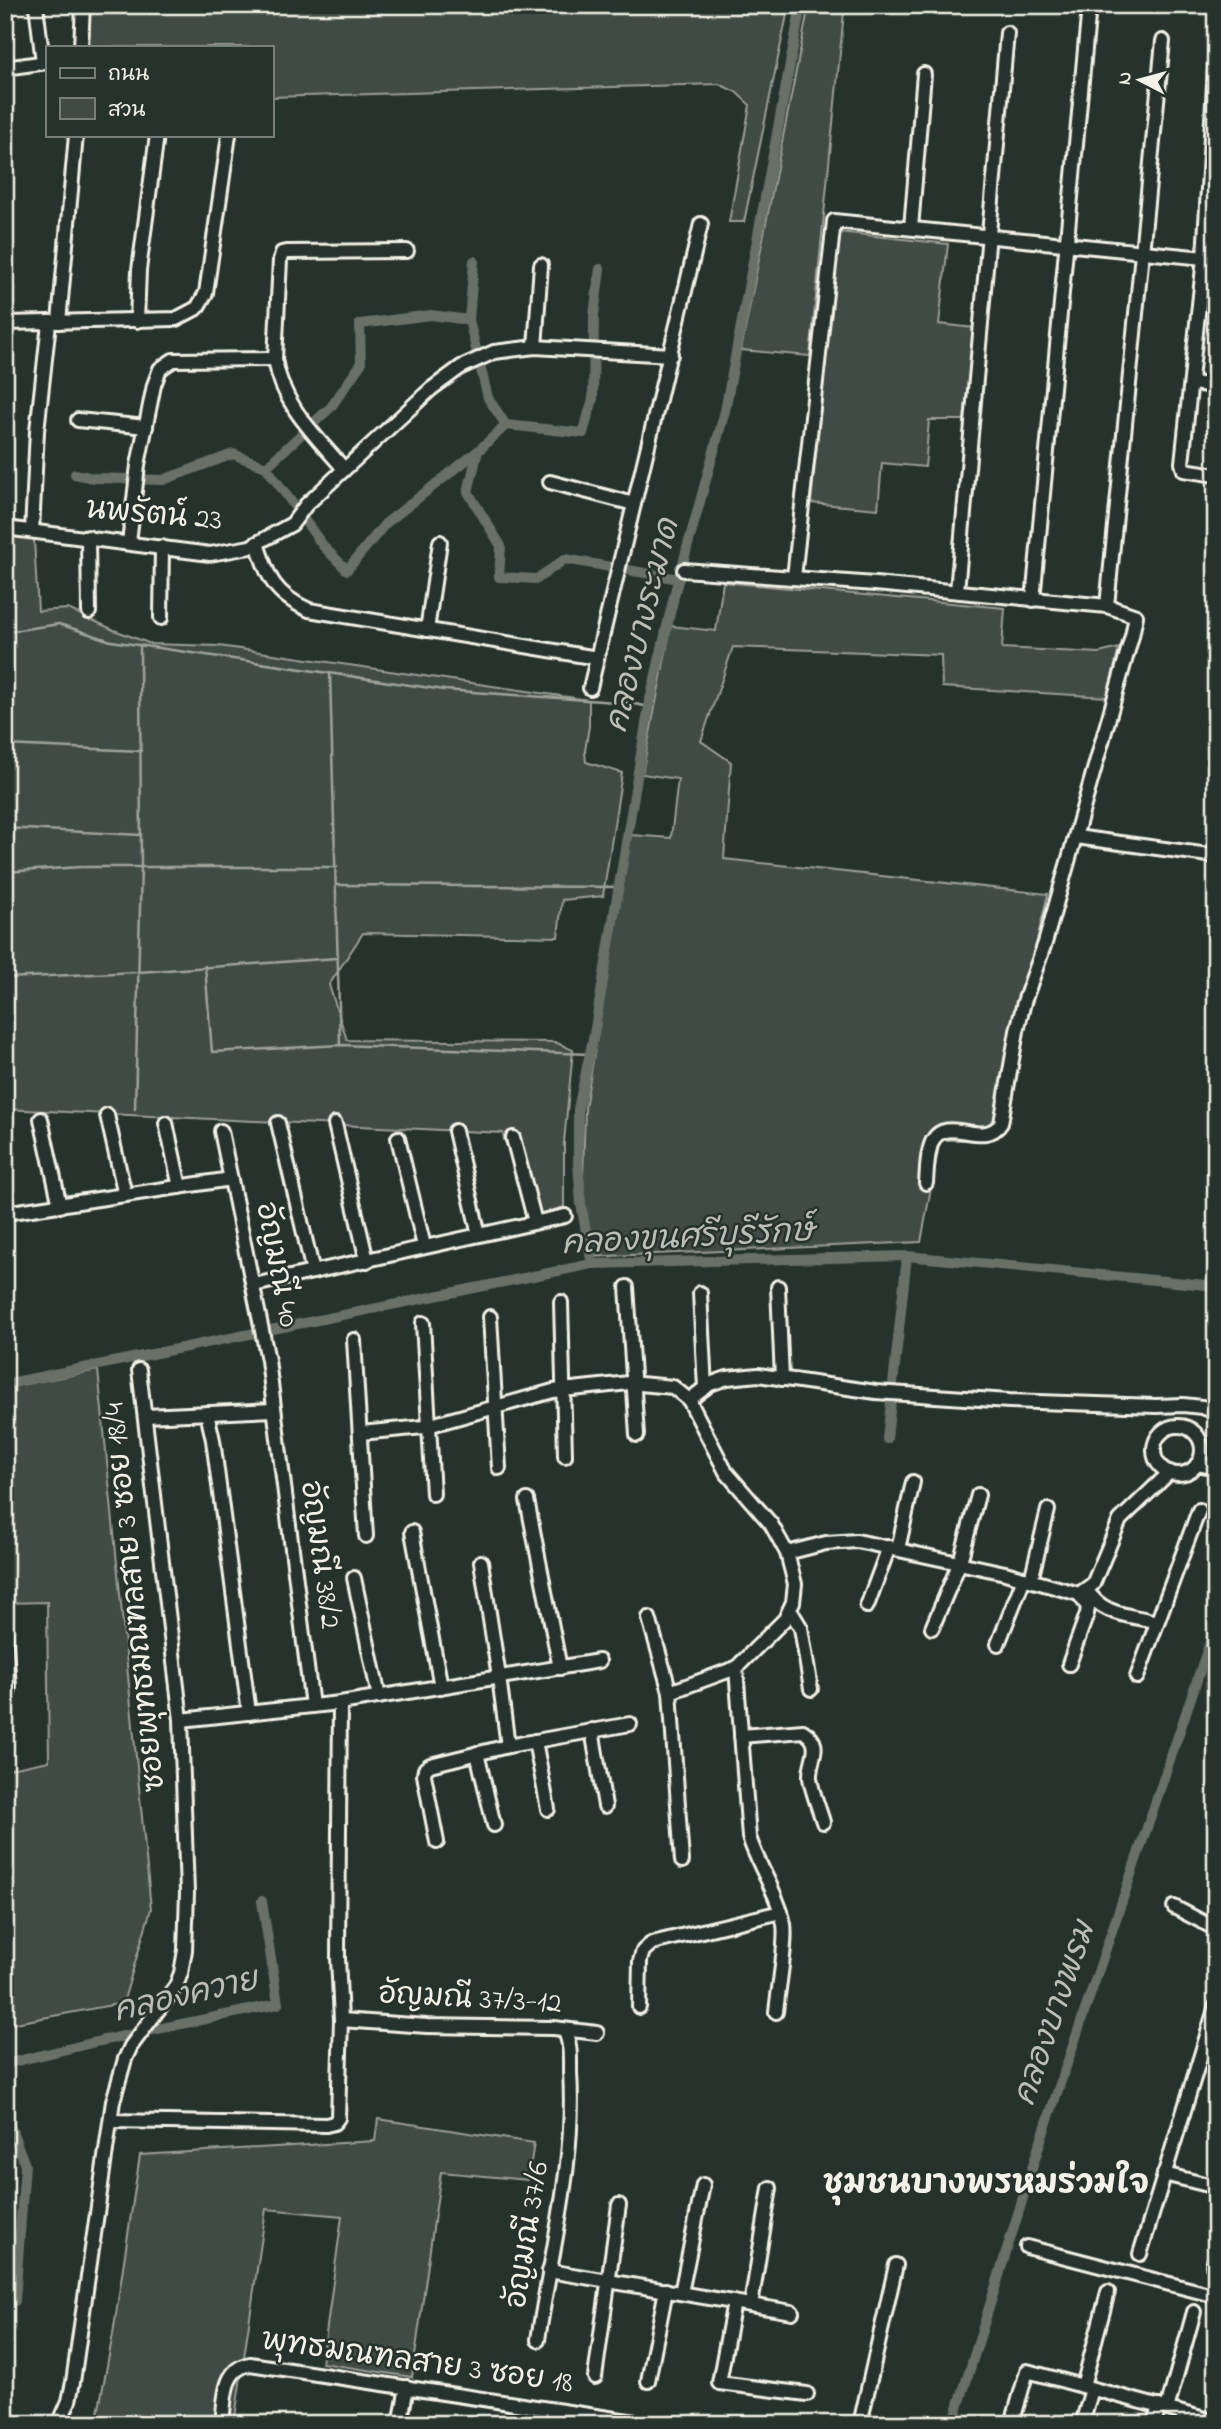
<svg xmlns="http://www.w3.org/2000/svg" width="1221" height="2429" font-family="'Indie Flower','Playpen Sans Thai',sans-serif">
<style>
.green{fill:#414b45;stroke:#9a9e96;stroke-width:2}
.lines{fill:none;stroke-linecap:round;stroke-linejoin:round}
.stream{stroke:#9fa39b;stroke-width:2.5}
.canal{stroke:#676f68;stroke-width:10}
.minor-casing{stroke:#f4f1e8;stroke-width:18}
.minor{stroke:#26332d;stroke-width:12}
.labels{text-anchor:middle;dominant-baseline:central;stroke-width:5;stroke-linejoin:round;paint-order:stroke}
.street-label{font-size:30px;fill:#f4f1e8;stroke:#26332d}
.water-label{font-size:32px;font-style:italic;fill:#bcbdb5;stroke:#26332d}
.neighbourhood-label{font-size:32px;font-weight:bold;fill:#f4f1e8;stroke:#26332d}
</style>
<rect width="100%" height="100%" fill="#26332d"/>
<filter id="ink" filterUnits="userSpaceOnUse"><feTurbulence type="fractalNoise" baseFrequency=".0143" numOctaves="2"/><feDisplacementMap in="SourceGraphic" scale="14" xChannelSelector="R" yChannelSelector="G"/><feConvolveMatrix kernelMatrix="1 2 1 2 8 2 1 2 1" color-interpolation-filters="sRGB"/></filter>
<g filter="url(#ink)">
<g class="green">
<path d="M90,5H789L744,222H729L750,105L736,92L719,84L271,97V47H89Z"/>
<path d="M809,5H839L844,12L810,356L741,350Z"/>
<path d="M839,232L948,244L939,324L974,328L964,420H929L925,467L882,463L878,509L811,503Z"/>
<path d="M5,536L34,539L38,611L68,609L114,630L151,644L219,646L589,700V726L585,751L586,762L622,773L603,896L562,900L558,937L363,933L329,985L347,1040L555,1042L573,1050L564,1142V1207L540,1214L504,1140L503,1133L5,1109Z"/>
<path d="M723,582L1005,608L1002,648L1099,653L1119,648L1107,697L942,687L941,655L733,647L701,741L731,762L724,859L1048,894L994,1120L968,1140H940L921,1242L587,1257L583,1177L585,1108L631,835L671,838L678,779L642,774L671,626L716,631Z"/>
<path d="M98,1370L151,1909L123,2003L5,2025V1770L49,1761L47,1602L5,1603V1388Z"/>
<path d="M378,2119L534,2143L528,2180L441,2172L412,2377L322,2363L342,2216L266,2209L234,2424H96L113,2334L140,2155L375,2141Z"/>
</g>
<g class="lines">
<g class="stream">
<path d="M5,632L59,624L111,641L444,690L630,703L649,707"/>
<path d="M330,674L340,1045"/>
<path d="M5,745L141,751"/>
<path d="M5,828L141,835"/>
<path d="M5,872L81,867H337"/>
<path d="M337,885L619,887"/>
<path d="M205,966L212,1052L340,1045L590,1054"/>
<path d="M5,978L138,972L337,958"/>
<path d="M135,1109L141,867L140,645"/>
</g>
<g class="canal">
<path d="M600,269L594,315L593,399L583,433L506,425L478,451L468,492L501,546L499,577L537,579L565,559L679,579"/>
<path d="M469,320L488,398L506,425"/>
<path d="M266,467L331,407L361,364L360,324L431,315L469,320L474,261"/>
<path d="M75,474L93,478L163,480L233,454L266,467L324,547L347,570L385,524L478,451"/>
<path d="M592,1264L581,1204L578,1163V1109L594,1034L650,700L675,592L725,411L801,5"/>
<path d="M5,1384L592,1264L907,1256L1216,1286"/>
<path d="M887,1439L907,1256"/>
<path d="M5,2064L100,2041L278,2004L262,1901"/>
<path d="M5,2112L25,2165L15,2301"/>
<path d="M953,2424L1039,2146L1216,1624"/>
</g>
<g class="minor-casing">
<g id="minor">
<path d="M36,5L43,62"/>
<path d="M81,47L83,5"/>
<path d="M1216,50L1204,258L1182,463L1184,470L1216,475"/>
<path d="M5,68L47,62"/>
<path d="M911,228L924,74"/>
<path d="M137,321L139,270L157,135"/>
<path d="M59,322L76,135"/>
<path d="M5,323L176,319L197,308L206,293L229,135"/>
<path d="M535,347L541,265"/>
<path d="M1192,383L1216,386"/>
<path d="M78,420L146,427"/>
<path d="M344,469C315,435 282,405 275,359L280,260L282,253L288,252L407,251"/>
<path d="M550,482L634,504"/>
<path d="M5,528L210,554L250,547L292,524L306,505L431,389L461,367L494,352L535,347L671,355"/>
<path d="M32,531L37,431L49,323"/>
<path d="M88,537L89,612"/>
<path d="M129,543L138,465L154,385L160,369L173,360L275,359"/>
<path d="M257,543C268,578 274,594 309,610L597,658"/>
<path d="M684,570L875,584L1107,606"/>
<path d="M794,577L834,221L1204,258"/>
<path d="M957,591L1007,33"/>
<path d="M1033,600L1088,17"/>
<path d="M161,618L162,547"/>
<path d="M427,630L440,542"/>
<path d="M590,688L701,224"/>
<path d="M1076,837L1216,856"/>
<path d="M107,1115L125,1195"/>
<path d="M41,1119L60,1206"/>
<path d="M166,1123L180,1187"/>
<path d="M278,1123L313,1272"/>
<path d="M335,1124L367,1261"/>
<path d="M221,1131L268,1360L312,1706"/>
<path d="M455,1131L479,1235"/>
<path d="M398,1138L424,1246"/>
<path d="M513,1138L535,1222"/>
<path d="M926,1183C927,1170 927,1151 933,1140C947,1115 985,1149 1001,1123L1017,1031L1024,1002L1045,943L1132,636L1136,616L1107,606L1163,41"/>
<path d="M5,1213L231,1179"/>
<path d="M254,1285L565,1216"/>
<path d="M627,1287L637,1435"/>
<path d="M778,1287L782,1379"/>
<path d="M700,1293L705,1388"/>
<path d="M561,1302L565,1456"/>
<path d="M490,1317L499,1468"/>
<path d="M423,1323L433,1494"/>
<path d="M354,1340L366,1536"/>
<path d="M689,1400L710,1384L727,1378L758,1375L876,1392L1009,1401L1156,1406L1183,1405L1202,1407L1216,1412"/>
<path d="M207,1413L213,1440L249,1713"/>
<path d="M145,1416L273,1410"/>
<circle cx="1178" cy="1450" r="24"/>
<path d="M360,1433L424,1427L553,1391L629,1383L673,1387L689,1400L726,1472L771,1524L787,1553L795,1584L793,1602L785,1619L736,1668L670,1692"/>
<path d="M1197,1464L1216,1468"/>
<path d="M527,1500L560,1668"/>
<path d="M412,1532L441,1687"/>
<path d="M898,1549L913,1482"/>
<path d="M787,1553L826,1543L857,1541L1005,1573L1079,1594L1093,1584L1120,1520L1170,1472"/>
<path d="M481,1562L499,1677L508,1746"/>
<path d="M354,1578L379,1697"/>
<path d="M1031,1580L1048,1510"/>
<path d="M1087,1590C1101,1615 1130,1615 1157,1622"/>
<path d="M867,1606L889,1547"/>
<path d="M790,1610L801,1628L811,1689"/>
<path d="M649,1618L670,1692L682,1861"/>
<path d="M932,1628L960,1562L978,1495"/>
<path d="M5,1634L9,1687L5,1706"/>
<path d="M998,1644L1024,1578"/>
<path d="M1069,1664L1087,1614L1088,1607L1079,1594"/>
<path d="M736,1668L749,1837C758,1866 778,1894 784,1924C787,1943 778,1991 776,2012"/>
<path d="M1137,1677L1199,1510"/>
<path d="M181,1720L340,1703L599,1661"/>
<path d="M592,1730L605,1806"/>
<path d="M741,1736L803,1731C825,1745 809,1758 810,1778C812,1792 819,1808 823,1822"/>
<path d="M535,1741L548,1809"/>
<path d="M477,1753L494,1825"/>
<path d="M437,1842L424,1775L425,1769L430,1765L508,1746L630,1724"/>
<path d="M1174,1907L1216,1929"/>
<path d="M639,2007L640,1961L643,1951L652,1943L781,1912"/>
<path d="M341,2020L427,2026L554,2028L597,2033"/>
<path d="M111,2121L326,2125L334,2123L338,2118L341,2020L338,1958L340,1703"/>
<path d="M1164,2174L1216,2187"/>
<path d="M1027,2247L1216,2296"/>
<path d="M1140,2254L1216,2006"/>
<path d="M1213,2265L1216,2256"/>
<path d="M549,2271L792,2312"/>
<path d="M681,2293L703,2185"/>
<path d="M734,2302L719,2383L807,2394"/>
<path d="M751,2305L770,2188"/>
<path d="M538,2340C551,2252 576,2162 570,2072C570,2058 571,2043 564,2030"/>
<path d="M595,2377L619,2205"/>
<path d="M648,2381L666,2290"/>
<path d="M1083,2386L1108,2292"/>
<path d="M1167,2409L1194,2312"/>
<path d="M59,2424L69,2401L73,2382L113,2101L125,2059L131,2046L176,1986L181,1973L185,1950L187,1893L181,1720L139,1370"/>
<path d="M222,2424C225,2401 222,2369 250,2364L649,2424"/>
<path d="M400,2424L407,2387"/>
<path d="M860,2424L896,2265"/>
<path d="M1012,2424L1027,2371L1216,2422"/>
<path d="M1082,2424L1092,2389"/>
<path d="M1154,2424L1159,2406"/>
</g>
</g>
<use href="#minor" class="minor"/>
</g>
</g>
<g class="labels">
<g class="street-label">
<text transform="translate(154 516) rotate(5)">นพรัตน์ 23</text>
<text transform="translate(276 1265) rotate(79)">อัญมณี 40</text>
<text transform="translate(319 1555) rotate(82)">อัญมณี 38/2</text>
<text transform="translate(136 1597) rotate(-96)">ซอยพุทธมณฑลสาย 3 ซอย 18/4</text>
<text transform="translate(470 2000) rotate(3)">อัญมณี 37/3-12</text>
<text transform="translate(529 2235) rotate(-81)">อัญมณี 37/6</text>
<text transform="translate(417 2363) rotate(8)">พุทธมณฑลสาย 3 ซอย 18</text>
</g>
<g class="water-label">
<text transform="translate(644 626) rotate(-76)">คลองบางระมาด</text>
<text transform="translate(688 1239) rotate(-3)">คลองขุนศรีบุรีรักษ์</text>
<text transform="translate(186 1997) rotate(-13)">คลองควาย</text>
<text transform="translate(1056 2014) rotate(-71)">คลองบางพรม</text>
</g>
<g class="neighbourhood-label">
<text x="986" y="2185">ชุมชนบางพรหมร่วมใจ</text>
</g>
</g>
<rect width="1221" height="2429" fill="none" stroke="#26332d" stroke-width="28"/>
<rect x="14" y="14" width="1193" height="2401" fill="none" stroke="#f4f1e8" stroke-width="2.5" filter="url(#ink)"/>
<rect x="46" y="46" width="228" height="91" fill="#26332d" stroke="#787f78" stroke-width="2"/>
<rect x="60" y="68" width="35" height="10" fill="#26332d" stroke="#787f78" stroke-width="2"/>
<text x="108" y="80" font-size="21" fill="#f4f1e8">ถนน</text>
<rect x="60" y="98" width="35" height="21" fill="#414b45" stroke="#787f78" stroke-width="2"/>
<text x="108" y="116" font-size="21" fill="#f4f1e8">สวน</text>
<g transform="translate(1140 80) rotate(276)" stroke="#26332d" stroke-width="5" paint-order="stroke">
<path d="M0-5L12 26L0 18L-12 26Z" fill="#f4f1e8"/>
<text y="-10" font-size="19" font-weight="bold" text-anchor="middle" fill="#f4f1e8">N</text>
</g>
</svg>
